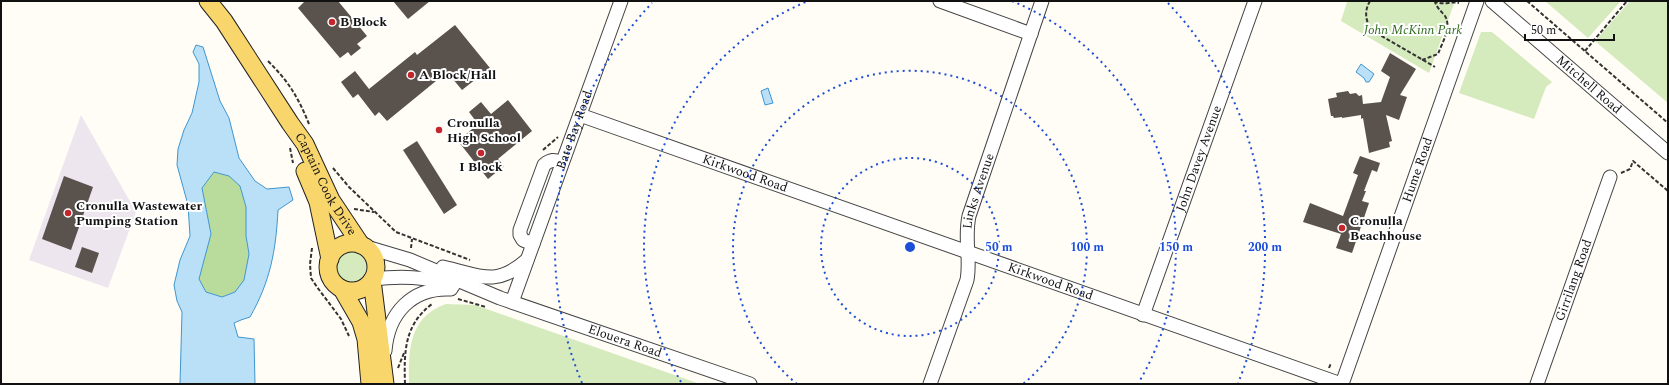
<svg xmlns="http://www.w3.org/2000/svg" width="1669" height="385" font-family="Spectral,serif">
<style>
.industrial{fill:#eee6ef}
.green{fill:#d5ebbd}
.forest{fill:#b9dc9c}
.water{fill:#b9e0f7;stroke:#3f96cf;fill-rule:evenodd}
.building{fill:#5a524d}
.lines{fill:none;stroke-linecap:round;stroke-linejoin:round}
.minor-casing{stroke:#444;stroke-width:15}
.major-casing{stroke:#222;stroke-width:19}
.path{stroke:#333;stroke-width:2;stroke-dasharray:4 2;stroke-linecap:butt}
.minor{stroke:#fff;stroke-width:13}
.major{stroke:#f9d66b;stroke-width:17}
.ring{fill:none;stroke:#1d4ed8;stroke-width:2;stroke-dasharray:2 4}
.poi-dot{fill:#c4262e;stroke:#fff;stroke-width:1.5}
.labels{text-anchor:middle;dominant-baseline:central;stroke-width:4;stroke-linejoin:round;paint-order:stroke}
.poi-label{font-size:13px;font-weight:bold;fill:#111;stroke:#fff;text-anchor:start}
.park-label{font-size:13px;font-style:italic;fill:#2f6b1f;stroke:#fff}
.street-label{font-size:13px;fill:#111;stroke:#fff}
.centre{fill:#1d4ed8;stroke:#fff;stroke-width:2}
.ring-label{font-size:12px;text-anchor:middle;font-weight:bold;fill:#1d4ed8;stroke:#fff;stroke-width:4;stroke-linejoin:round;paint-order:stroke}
</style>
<rect width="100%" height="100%" fill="#fffdf5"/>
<path class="industrial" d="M81,115L136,212L108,288L29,260Z"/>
<g class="green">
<path d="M1346,1H1455L1429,73L1341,21L1347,2Z"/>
<path d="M1545,1H1621L1588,38Z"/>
<path d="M1630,1H1668V103L1595,41Z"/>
<path d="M1481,32H1492L1552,82L1546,87L1534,119L1459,93Z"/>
<circle cx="351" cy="266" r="17"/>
<path d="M446,304L475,305L700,384H409C408,350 409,317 446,304Z"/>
</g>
<path class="forest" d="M214,172L229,176L240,186L246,207V236L249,254L245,280L235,292L222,297L206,292L198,279L211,234L202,188Z"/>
<g class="water">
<path d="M196,45L203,47L220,101L229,118L239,158L255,181L267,189L289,187L293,200L278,210C276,251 270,282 250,317L241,320L234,323L238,337L254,339L255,384H180L182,312L177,301L174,285L180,260L190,236L188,205L177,165L178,149L184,130L192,113L199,82V64L193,52ZM214,172L229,176L240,186L246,207V236L249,254L244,280L235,292L222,297L206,292L199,279L211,234L202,188Z"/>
<path d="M1361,64L1374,74L1369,82H1366L1364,78L1356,72Z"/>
<path d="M768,88L773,103L765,105L761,91Z"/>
</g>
<g class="building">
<path d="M305,1H338L367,36L357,44L361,48L351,56L348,52L340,58L298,8Z"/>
<path d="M393,1H430L408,19Z"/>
<path d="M455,25L490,68L462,90L447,72L387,121L379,112L375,116L358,94L353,98L341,82L355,71L369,89L415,52L417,55Z"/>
<path d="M1390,53L1416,69L1400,95L1407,97L1399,120L1386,115L1392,141L1389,142L1390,147L1369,153L1363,118L1361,119V115L1342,118V117L1334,118L1333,116H1331L1328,99L1337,97L1336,93L1348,91L1350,94L1356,93L1359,96L1362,95L1363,104L1381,102L1390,77L1381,71Z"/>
<path d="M508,100L532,131L498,159L504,166L488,179L458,141L478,124L469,112L481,102L491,114Z"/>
<path d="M417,141L457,205L444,214L403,150Z"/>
<path d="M1360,156L1380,163L1377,172L1372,170L1364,191H1366L1362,201L1369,203L1352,253L1336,248L1341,234L1303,222L1310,203L1343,216L1358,175L1353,173Z"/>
<path d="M64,176L93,187L71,250L42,239Z"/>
<path d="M82,247L99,253L92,273L75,267Z"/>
</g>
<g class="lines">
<g class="minor-casing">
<g id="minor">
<path d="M940,1L1031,34"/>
<path id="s1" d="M1492,1L1668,153"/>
<path id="s2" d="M580,115L1341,384"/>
<path d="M533,244L523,240L520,235V230L544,165C551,159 554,160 562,162"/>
<path id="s3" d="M363,246L410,260L500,298L750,384"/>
<path d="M443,267C480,275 495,288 527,260"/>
<path d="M372,279C400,276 426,276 453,286"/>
<path id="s4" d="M512,302L621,1"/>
<path id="s5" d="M1143,315L1255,1"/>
<path d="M385,351C388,313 412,287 451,289"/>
<path id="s6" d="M930,384L967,280C971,258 964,239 969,216L1042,1"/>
<path id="s7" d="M1342,384L1477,1"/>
<path id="s8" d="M1537,384L1610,177"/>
</g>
</g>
<g class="major-casing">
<g id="major">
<path id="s9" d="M208,1L224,21L290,123L305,144L331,200L361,245"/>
<path d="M305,171L318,202L330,259"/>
<circle cx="352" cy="267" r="24"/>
<path d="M372,280L385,384"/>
<path d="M342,289L361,322L366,339L370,384"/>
</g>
</g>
<g class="path">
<path d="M1370,1C1364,11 1365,22 1373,31L1435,67"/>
<path d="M1434,1C1442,6 1450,1 1459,3"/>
<path d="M1527,1L1668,123"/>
<path d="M1585,51L1627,1"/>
<path d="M1422,60L1438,54C1442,43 1452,27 1445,16C1441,11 1437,8 1435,2"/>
<path d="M268,61C289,82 298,97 309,124"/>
<path d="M290,148L293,163"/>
<path d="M543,150L558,137"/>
<path d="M333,168L349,187L396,232L470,260"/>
<path d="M1621,173L1630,169L1633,161L1668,191"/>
<path d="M354,209L374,212"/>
<path d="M312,248L310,264L311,278L317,287L341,319L349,336"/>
<path d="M411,248L412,239"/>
<path d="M458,299L486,307"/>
<path d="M398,368L404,353"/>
<path d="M1329,368L1331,363"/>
<path d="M405,384C404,352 404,325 432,304"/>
</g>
<use href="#minor" class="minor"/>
<use href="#major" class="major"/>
</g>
<g class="ring">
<circle cx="910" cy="247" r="89"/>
<path d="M797 384A177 177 0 1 1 1023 384"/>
<path d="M681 382A266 266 0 0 1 808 1M1012 1A266 266 0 0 1 1139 382"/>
<path d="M582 383A355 355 0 0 1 652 3M1168 3A355 355 0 0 1 1238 383"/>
</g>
<g class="poi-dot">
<circle cx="332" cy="22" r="4"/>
<circle cx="411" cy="75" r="4"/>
<circle cx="439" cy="130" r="4"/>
<circle cx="481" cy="153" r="4"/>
<circle cx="68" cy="213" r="4"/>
<circle cx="1342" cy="228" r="4"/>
</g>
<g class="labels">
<g class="poi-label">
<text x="340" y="22">B Block</text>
<text x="419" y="75">A Block/Hall</text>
<text x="447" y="123">Cronulla<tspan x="447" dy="15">High School</tspan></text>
<text x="481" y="167" text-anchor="middle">I Block</text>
<text x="76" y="206">Cronulla Wastewater<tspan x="76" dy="15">Pumping Station</tspan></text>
<text x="1350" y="221">Cronulla<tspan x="1350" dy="15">Beachhouse</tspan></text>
</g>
<g class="park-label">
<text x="1413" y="30">John McKinn Park</text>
</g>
<g class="street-label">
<text stroke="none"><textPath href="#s1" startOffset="128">Mitchell Road</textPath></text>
<text stroke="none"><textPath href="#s4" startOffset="183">Bate Bay Road</textPath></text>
<text stroke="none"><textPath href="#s5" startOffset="166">John Davey Avenue</textPath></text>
<text stroke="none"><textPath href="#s7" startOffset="227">Hume Road</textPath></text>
<text stroke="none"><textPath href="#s2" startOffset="175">Kirkwood Road</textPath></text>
<text stroke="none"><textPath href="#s9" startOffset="218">Captain Cook Drive</textPath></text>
<text stroke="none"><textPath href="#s6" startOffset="201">Links Avenue</textPath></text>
<text stroke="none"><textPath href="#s8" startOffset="110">Girrilang Road</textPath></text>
<text stroke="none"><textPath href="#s2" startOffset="499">Kirkwood Road</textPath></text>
<text stroke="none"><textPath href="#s3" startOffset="279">Elouera Road</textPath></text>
</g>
</g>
<circle cx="910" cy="247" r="6" class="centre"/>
<g class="ring-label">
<text x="999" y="251">50 m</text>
<text x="1087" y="251">100 m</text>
<text x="1176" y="251">150 m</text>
<text x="1265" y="251">200 m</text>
</g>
<rect width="1669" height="385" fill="none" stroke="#111111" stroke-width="4"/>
<path d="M1525 34v6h89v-6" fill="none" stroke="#111111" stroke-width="2"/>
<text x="1531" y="34" font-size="12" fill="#111111" stroke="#ffffff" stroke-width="3" paint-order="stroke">50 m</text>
</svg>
